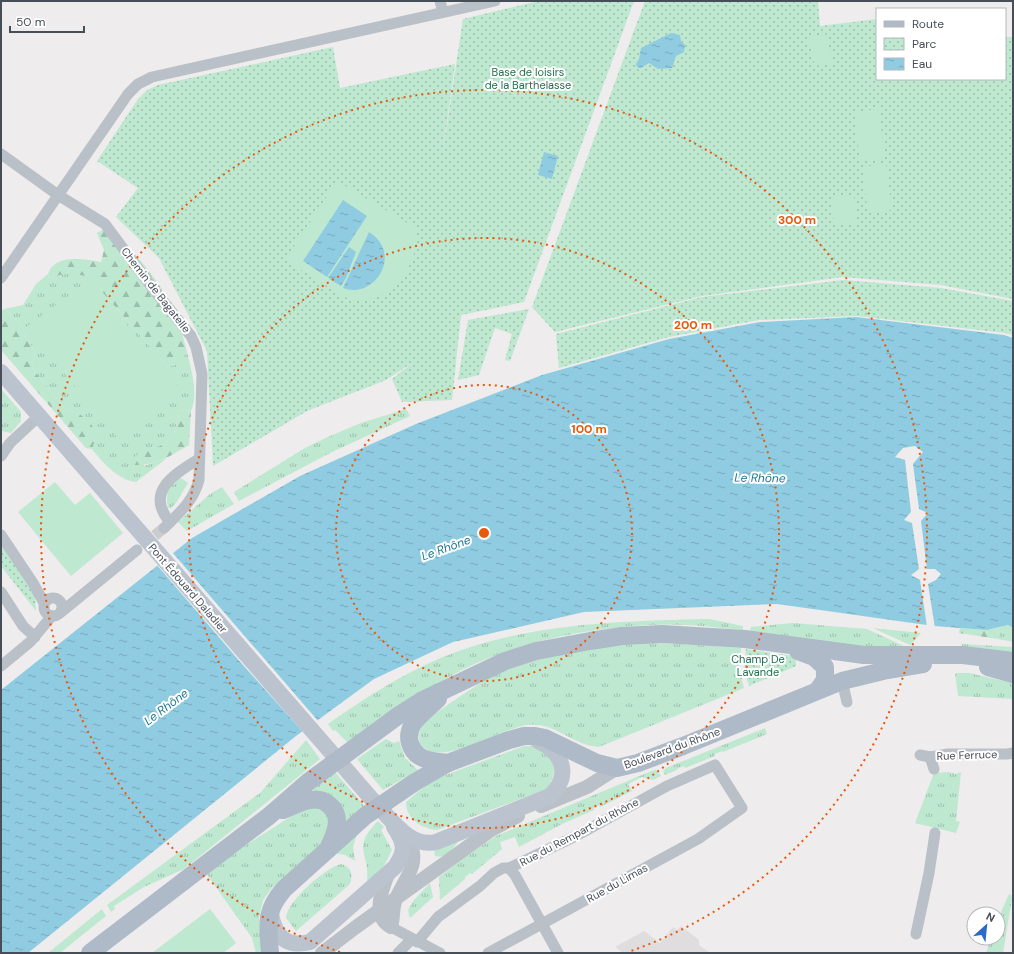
<svg xmlns="http://www.w3.org/2000/svg" width="1014" height="954" font-family="'DM Sans',sans-serif">
<style>
.education{fill:#dfdddd}
.grass{fill:url(#grass-tufts)}
.forest{fill:url(#forest-firs)}
.park{fill:url(#park-dots)}
.pitch{fill:#bee8d0}
.water{fill:url(#water-ripples)}
.pier{fill:#eeecec}
.lines{fill:none;stroke-linecap:round;stroke-linejoin:round}
.minor-tunnel{stroke:#ccccce;stroke-width:11;stroke-dasharray:11 5.5;stroke-linecap:butt}
.minor{stroke:#b9c0c7;stroke-width:11}
.tertiary{stroke:#b9c0c7;stroke-width:14}
.secondary{stroke:#bbc3ce;stroke-width:16}
.primary{stroke:#aebac8;stroke-width:18}
.ring{fill:none;stroke:#e8590c;stroke-width:2;stroke-dasharray:2 4}
.labels{text-anchor:middle;dominant-baseline:central;stroke-width:4;stroke-linejoin:round;paint-order:stroke}
.park-label{font-size:11px;fill:#206f4b;stroke:#fff}
.street-label{font-size:11px;fill:#464e57;stroke:#fff}
.water-label{font-size:12px;font-style:italic;fill:#1b7695;stroke:#fff}
.centre{fill:#e8590c;stroke:#fff;stroke-width:2}
.ring-label{font-size:12px;text-anchor:middle;font-weight:bold;fill:#e8590c;stroke:#fff;stroke-width:4;stroke-linejoin:round;paint-order:stroke}
</style>
<defs>
<pattern id="grass-tufts" width="24" height="20" patternUnits="userSpaceOnUse"><rect width="24" height="20" fill="#bee8d0"/><path d="M3 7l-1-3M5 7V3M7 7l1-3M15 17l-1-3M17 17v-4M19 17l1-3" fill="none" stroke="#9cbeac"/></pattern>
<pattern id="forest-firs" width="22" height="20" patternUnits="userSpaceOnUse"><rect width="22" height="20" fill="#bee8d0"/><path d="M5 1l3.5 6h-7zM16 11l3.5 6h-7z" fill="#9cbeac"/></pattern>
<pattern id="park-dots" width="8" height="8" patternUnits="userSpaceOnUse"><rect width="8" height="8" fill="#bee8d0"/><path d="M2 2h.1M6 6h.1" fill="none" stroke="#9cbeac" stroke-width="1.8" stroke-linecap="round"/></pattern>
<pattern id="water-ripples" width="26" height="14" patternUnits="userSpaceOnUse"><rect width="26" height="14" fill="#90cce1"/><path d="M2 4q2-2 4 0t4 0M15 11q2-2 4 0t4 0" fill="none" stroke="#77a8b9"/></pattern>
</defs>
<rect width="100%" height="100%" fill="#eeecec"/>
<path class="education" d="M681,926L699,940V945L710,953H623L615,947L644,931L660,943L673,927L677,930Z"/>
<g class="grass">
<path d="M74,273L89,277L168,367L177,364L187,352C191,369 199,394 191,411L180,410L173,437L160,446L143,450L144,466L167,458L136,482C118,480 103,463 92,449L95,441L81,415L64,408L32,368L35,352L17,320L4,309L23,305L36,284L48,274L49,278L61,274Z"/>
<path d="M1,389L21,412V421L11,433L1,431Z"/>
<path d="M406,409L410,416L332,452L239,501L234,492L305,448L330,436L361,423Z"/>
<path d="M181,478L188,483L176,503L171,508H168C166,496 166,482 181,478Z"/>
<path d="M222,487L234,504L187,531L178,522L210,494Z"/>
<path d="M709,619L743,626V630C712,627 680,623 649,625C581,629 509,643 449,677C414,696 381,721 348,743L335,730L333,731L328,724C365,698 402,674 443,657C527,623 621,621 709,619Z"/>
<path d="M793,623L867,629L912,650L839,646L750,631L751,627Z"/>
<path d="M1008,625L1013,627V642L998,639L999,634L997,628Z"/>
<path d="M873,628L921,633L910,645Z"/>
<path d="M639,643L682,644L741,648L739,671L744,688L599,747C573,746 554,721 527,725C502,729 456,757 433,752C429,752 424,747 420,745C418,734 419,729 426,720C448,705 471,688 494,675C526,657 602,645 639,643Z"/>
<path d="M962,644L1013,647V656L962,650Z"/>
<path d="M955,673H969L1013,683V699L958,696Z"/>
<path d="M765,728L767,734L723,752L722,751L715,754V756L685,768L684,766L677,769V770L665,775L663,771L666,768Z"/>
<path d="M386,739L394,743L399,741L405,758L418,770L383,790L357,759Z"/>
<path d="M306,740L320,759L184,869L144,887L114,906L115,909L111,912L107,905L261,792Z"/>
<path d="M524,746C552,745 562,767 547,789L437,830C422,829 406,819 406,802L432,780Z"/>
<path d="M654,770L658,771L661,776L653,780L642,777L628,784L632,791L600,807L599,805L593,808L594,810L562,824L519,847L515,837L500,842L502,849L472,874L470,873L465,877V879L440,900L439,877L463,858L496,836Z"/>
<path d="M334,771L367,809L345,829L312,788Z"/>
<path d="M948,772L956,774L961,772L956,821L960,822L956,833L915,823L934,773Z"/>
<path d="M309,805L323,807L332,823L321,844L271,889L263,900L259,917L263,953H256L252,938L206,873L246,845Z"/>
<path d="M378,821L384,827L381,830L392,850L384,866L367,882C371,852 350,849 378,821Z"/>
<path d="M358,831L353,847L355,861L345,855L334,853Z"/>
<path d="M459,841C452,848 448,859 435,856L434,847Z"/>
<path d="M341,864C352,867 353,875 350,884L296,931L286,918C286,902 326,867 341,864Z"/>
<path d="M430,883L433,897L410,918L408,910L414,900Z"/>
<path d="M1009,894L1011,895L1012,898L1003,953H986L991,938H998V919Z"/>
<path d="M102,909L106,916L60,953H48Z"/>
</g>
<g class="forest">
<path d="M106,228C132,246 169,292 179,322C182,331 184,342 187,352L177,364L168,367L89,277C74,273 64,273 49,278L48,274C49,272 51,267 53,266C64,255 88,260 101,262L104,250L97,233Z"/>
<path d="M4,309L17,320L35,352L32,368L64,408L81,415L92,425L95,441L92,449L86,448L1,350V311Z"/>
<path d="M180,410L191,411L189,445C171,456 154,466 133,465L132,459L143,450L160,446L173,437Z"/>
<path d="M960,628L987,630L997,628L999,634L998,639L959,633Z"/>
</g>
<g class="park">
<path d="M539,1H634L524,302L461,315L452,400L402,402L392,379L412,363L386,380L307,411L213,466L207,351L159,258L116,217L138,188L97,161L138,99L147,90L158,85L333,47L340,88L455,64L442,158L463,19Z"/>
<path d="M645,1H818L820,26L877,19V79H1005V37H1013V299L941,285L843,277L702,296L555,332L532,307Z"/>
<path d="M843,280L941,288L1013,301V335L1005,333L857,316L759,320L669,337L559,368L556,334L702,297Z"/>
<path d="M529,309L510,361L505,360L512,334L495,328L479,375L458,380L468,320Z"/>
<path d="M1,544L35,594L36,611L1,566Z"/>
<path d="M746,649L793,656L796,660V666L749,686L744,670Z"/>
</g>
<g class="pitch">
<path d="M826,34L833,63L815,66L808,37Z"/>
<path d="M879,109L885,158L860,161L854,112Z"/>
<path d="M886,164L892,210L868,213L862,167Z"/>
<path d="M337,181L416,228L414,254L404,279L387,293L370,299L350,300L285,260Z"/>
<path d="M854,196L857,224H834L832,197Z"/>
<path d="M90,280L183,393L121,442L26,327Z"/>
<path d="M55,482L75,505L90,493L123,533L71,576L18,512Z"/>
<path d="M210,909L236,943L223,953H152Z"/>
</g>
<g class="water">
<path d="M671,33L680,35L681,41L685,45L684,52L676,56L672,68L658,69L649,63L641,68L637,67L636,64L639,59L641,48Z"/>
<path d="M544,152L558,156L552,179L538,175Z"/>
<path d="M343,200L367,216L327,277L303,261Z"/>
<path d="M369,232C404,254 374,300 343,288Z"/>
<path d="M349,247L356,252L346,278L341,286L328,278Z"/>
<path d="M856,317L1004,335L1013,338V627L1008,625L987,630L934,626L777,604L584,612L453,642L374,679L296,736L28,953H1V690L192,538L300,476L416,424L542,375L669,339L760,322Z"/>
</g>
<g class="pier">
<path d="M915,446L923,452L913,464L919,509L928,513L921,521L927,569H935L941,574L936,580L928,584L935,628L927,627L920,580L911,575L919,569L912,523L904,520L911,512L905,460L895,457L903,448Z"/>
<path d="M172,552L319,722L304,733L242,664L156,564Z"/>
</g>
<g class="lines">
<path class="minor-tunnel" d="M142,546L164,528"/>
<g class="minor">
<path d="M440,1L443,12"/>
<path d="M1,154L58,195L105,224L151,286L191,336L196,347L202,374L199,480C193,502 179,513 164,528"/>
<path d="M1,278L128,94L138,84L152,77L495,1"/>
<path d="M1,456L10,443L39,416"/>
<path d="M170,522C144,492 175,473 199,459"/>
<path d="M1,535L33,583L44,603"/>
<path d="M1,592L23,626L35,637"/>
<circle cx="53" cy="607" r="9"/>
<path d="M60,613L137,550"/>
<path d="M1,666L30,642L52,616"/>
<path d="M842,681L847,702"/>
<path d="M920,755L930,757L948,754H1007L1013,753"/>
<path d="M930,757L934,769"/>
<path d="M509,868L515,875L558,953"/>
<path d="M391,927L440,953"/>
<path d="M916,934L929,873L935,833"/>
<path d="M417,942L438,917L480,886L494,873L503,868H509L576,836L667,786L715,765L742,808L698,839L488,953"/>
<path d="M398,953L412,939"/>
</g>
<g class="tertiary">
<path d="M541,806L587,787L617,768"/>
<path d="M388,874C382,890 371,916 391,927C394,918 392,907 396,899C407,873 423,864 406,834"/>
<path d="M322,953L356,927L491,830L518,816"/>
</g>
<g class="secondary">
<path d="M1,372L376,804C392,820 410,848 436,842L550,796C571,776 564,753 538,741"/>
<path d="M271,914C275,936 286,948 310,942L395,867C406,851 405,843 394,827"/>
</g>
<g class="primary">
<path d="M798,651L814,657L825,667V680L818,690"/>
<path d="M988,667L1013,674"/>
<path d="M438,699C430,707 417,716 412,725C409,732 408,737 410,743C415,761 433,761 448,763"/>
<path d="M283,810C291,807 301,801 310,800C316,799 323,800 328,804C344,816 335,834 328,849"/>
<path d="M90,953L269,816L308,782L399,715L421,701L505,661L536,651L590,641L622,636L662,634L745,639L864,655H963L1013,661"/>
<path d="M270,953C268,925 264,912 284,889L365,816L415,782L448,763L509,740L524,736H535L545,738L597,763L617,768L638,763L683,746L842,681L887,670L923,664"/>
</g>
</g>
<g class="ring">
<circle cx="484" cy="533" r="148"/>
<circle cx="484" cy="533" r="295"/>
<path d="M340 952A443 443 0 1 1 628 952"/>
</g>
<g class="labels">
<g class="park-label">
<text x="528" y="72">Base de loisirs<tspan x="528" dy="13">de la Barthelasse</tspan></text>
<text x="758" y="659">Champ De<tspan x="758" dy="13">Lavande</tspan></text>
</g>
<g class="street-label">
<text transform="translate(156 290) rotate(52)">Chemin de Bagatelle</text>
<text transform="translate(188 588) rotate(49)">Pont Édouard Daladier</text>
<text transform="translate(672 748) rotate(-20)">Boulevard du Rhône</text>
<text transform="translate(967 755) rotate(-2)">Rue Ferruce</text>
<text transform="translate(579 832) rotate(-28)">Rue du Rempart du Rhône</text>
<text transform="translate(617 883) rotate(-29)">Rue du Limas</text>
</g>
<g class="water-label">
<text transform="translate(760 478) rotate(1)">Le Rhône</text>
<text transform="translate(446 548) rotate(-20)">Le Rhône</text>
<text transform="translate(166 707) rotate(-37)">Le Rhône</text>
</g>
</g>
<circle cx="484" cy="533" r="6" class="centre"/>
<g class="ring-label">
<text x="797" y="224">300 m</text>
<text x="693" y="329">200 m</text>
<text x="589" y="433">100 m</text>
</g>
<rect width="1014" height="954" fill="none" stroke="#464e57" stroke-width="4"/>
<rect x="876" y="8" width="130" height="72" fill="#ffffff" stroke="#b5b8bc"/>
<rect x="884" y="21" width="20" height="6" fill="#aebac8" stroke="#b5b8bc"/>
<text x="912" y="28" font-size="12" fill="#464e57">Route</text>
<rect x="884" y="38" width="20" height="12" fill="url(#park-dots)" stroke="#b5b8bc"/>
<text x="912" y="48" font-size="12" fill="#464e57">Parc</text>
<rect x="884" y="58" width="20" height="12" fill="url(#water-ripples)" stroke="#b5b8bc"/>
<text x="912" y="68" font-size="12" fill="#464e57">Eau</text>
<g transform="translate(986 926) rotate(27)"><circle r="19" fill="#ffffff" stroke="#b5b8bc"/>
<path d="M0-3L7 15L0 10L-7 15Z" fill="#2c69c8"/>
<text y="-6" font-size="11" font-weight="bold" text-anchor="middle" fill="#464e57">N</text>
</g>
<path d="M10 26v6h74v-6" fill="none" stroke="#464e57" stroke-width="2"/>
<text x="16" y="26" font-size="12" fill="#464e57" stroke="#ffffff" stroke-width="3" paint-order="stroke">50 m</text>
</svg>
